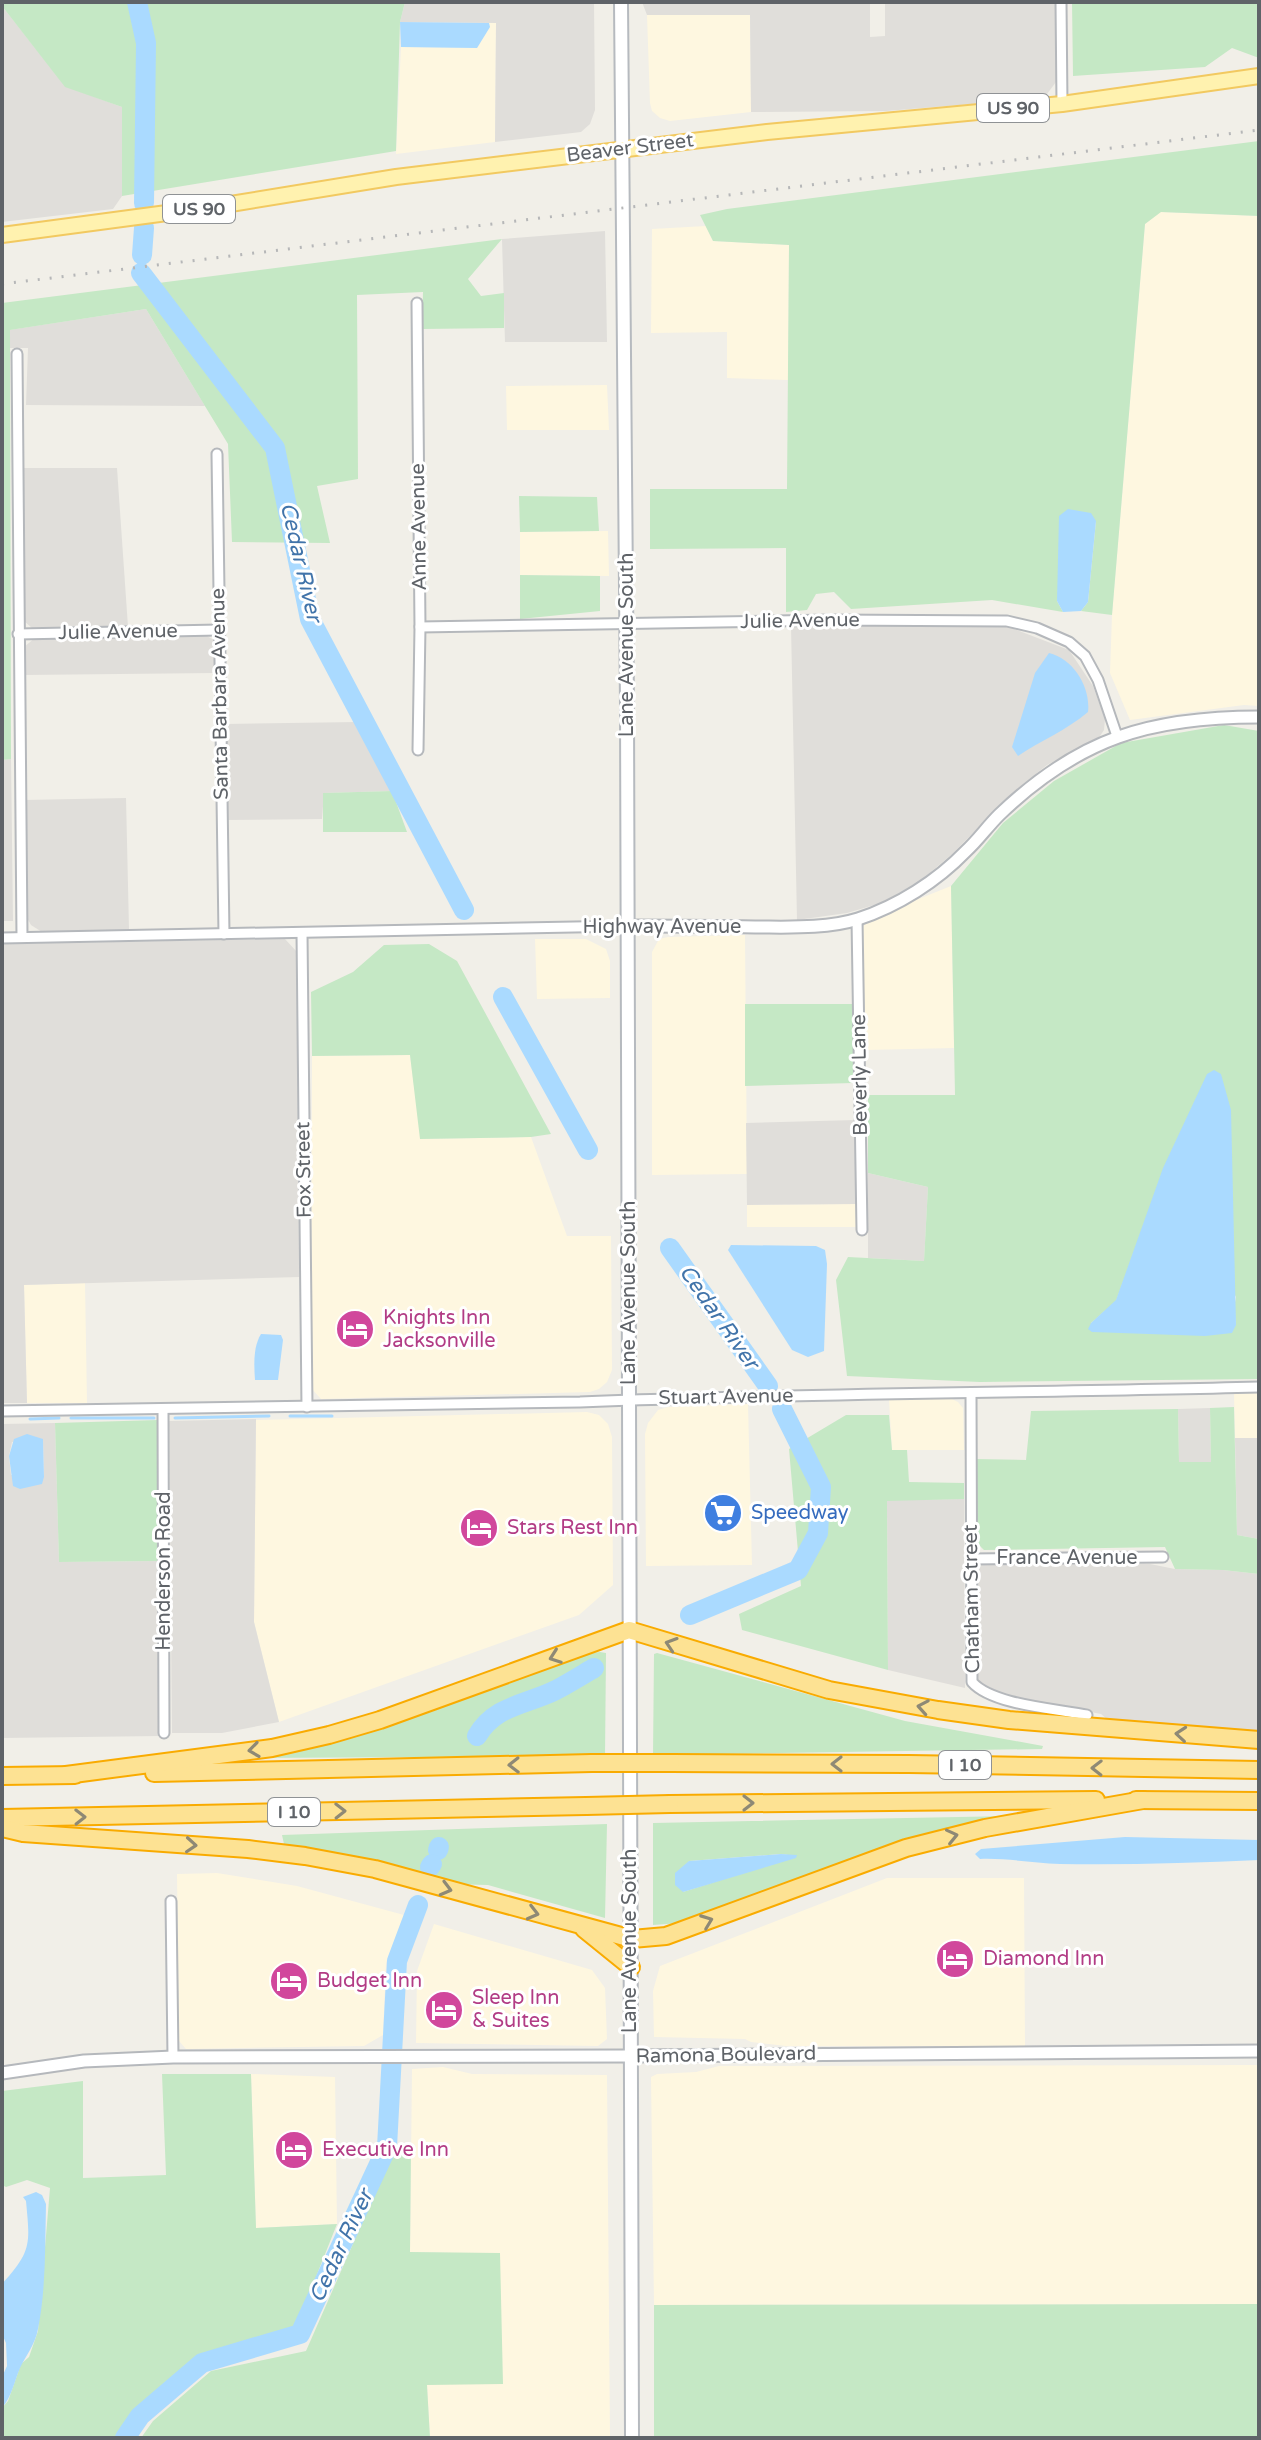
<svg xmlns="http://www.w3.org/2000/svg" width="1261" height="2440" font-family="'Varela Round',sans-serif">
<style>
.commercial{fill:#fef7e0}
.industrial{fill:#e0deda;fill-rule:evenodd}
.green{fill:#c5e8c5;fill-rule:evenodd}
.water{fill:#aadaff}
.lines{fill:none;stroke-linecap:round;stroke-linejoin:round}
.stream{stroke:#aadaff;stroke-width:3}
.river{stroke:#aadaff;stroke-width:20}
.minor-casing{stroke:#b5b8bc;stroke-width:13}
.tertiary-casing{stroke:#b5b8bc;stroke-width:15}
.secondary-casing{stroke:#b6babf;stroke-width:16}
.primary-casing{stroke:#f2c960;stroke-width:18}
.motorway-casing{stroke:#f9ab00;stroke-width:20}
.minor{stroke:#fff;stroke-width:9}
.tertiary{stroke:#fff;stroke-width:11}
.secondary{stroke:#fff;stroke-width:12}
.primary{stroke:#fff2af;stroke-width:14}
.motorway{stroke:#fde293;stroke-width:16}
.rail{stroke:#b6b7b8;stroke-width:3;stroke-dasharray:2 10;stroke-linecap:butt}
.motorway-bridge-casing{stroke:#f9ab00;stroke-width:20;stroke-linecap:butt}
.motorway-bridge{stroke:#fde293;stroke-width:16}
.oneway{stroke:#8e8975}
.labels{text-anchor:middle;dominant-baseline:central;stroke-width:6;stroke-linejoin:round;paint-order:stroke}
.shield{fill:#fff;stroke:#8f9295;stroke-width:2}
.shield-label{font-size:18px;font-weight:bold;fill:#5f6368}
.street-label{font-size:20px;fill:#5f6368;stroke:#fff}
.hotel-label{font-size:20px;fill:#b23c85;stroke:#fff;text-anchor:start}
.shop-label{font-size:20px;fill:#366cbe;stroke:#fff;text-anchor:start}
.water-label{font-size:22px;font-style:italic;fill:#4174aa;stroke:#fff}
</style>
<rect width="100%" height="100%" fill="#f1efe8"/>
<g class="commercial">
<path d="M647,15H750L751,112L670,121L660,118L652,111L650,103Z"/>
<path d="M489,23H496L495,142L396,154L401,47L477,48L489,27Z"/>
<path d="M1160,212L1259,216V706L1244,705L1130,720L1110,673L1112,615L1145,224Z"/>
<path d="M706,226L713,241L789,245L788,380L727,378V332L651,333L652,229Z"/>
<path d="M607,385L609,430H507L506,386Z"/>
<path d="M608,531L609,576L520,575V532Z"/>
<path d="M951,886L954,1048L866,1050L862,928L869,919Z"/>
<path d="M745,935L747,1174L652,1175V952L659,939L668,937Z"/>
<path d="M535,939H586L606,949L610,961V998L537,999Z"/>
<path d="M410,1055L421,1139L531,1137L567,1236H611L612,1370L607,1382L599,1389L590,1392L321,1399L311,1388L312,1056Z"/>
<path d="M858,1204L859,1227H747V1205Z"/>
<path d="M85,1283L87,1403H27L24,1285Z"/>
<path d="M1234,1393H1259V1438H1235Z"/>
<path d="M950,1398L958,1402L963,1408L964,1450H892L889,1400Z"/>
<path d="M748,1404L752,1565L646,1566L645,1434L648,1423L658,1410L668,1407Z"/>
<path d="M587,1412L599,1415L608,1424L612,1437L613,1585L579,1615L279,1722L254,1622L256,1420Z"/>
<path d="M217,1873L297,1886L404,1915L386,1963L383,2035L364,2046L186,2049L179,2041L177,1874Z"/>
<path d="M887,1878H1024L1025,2046H786L751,2042L745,2039L654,2037L653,1991L660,1966Z"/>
<path d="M434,1924L592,1970L605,1988L607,2039L598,2046L416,2043L417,1971Z"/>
<path d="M1259,2065V2304L654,2305L651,2077L657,2074L696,2072L719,2066Z"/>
<path d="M443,2067L472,2074L607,2075L610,2438H430L427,2385L500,2254L410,2252L412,2069Z"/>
<path d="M251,2074L335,2077L337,2224L256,2228Z"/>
</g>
<g class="industrial">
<path d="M405,2H594L595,110L590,124L581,132L495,142L496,23L400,22Z"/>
<path d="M642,2H870V37L885,36V2H1056V82L1044,98L886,111L751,112L750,15H647Z"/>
<path d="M2,6L65,86L122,107V196L113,209L2,222Z"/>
<path d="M605,231L607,342H505L502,239Z"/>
<path d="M146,309L205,406L26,405L28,348H9V330Z"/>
<path d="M23,468H117L128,627L32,628L23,620Z"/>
<path d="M791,626H1006L1069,650L1093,686L1105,719L1104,730L1100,736L1047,765L1017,789L951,855L920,881L881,903L847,913L797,920Z"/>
<path d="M205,635L214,640L215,673L24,675V647L35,638Z"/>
<path d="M357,722L392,791L324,793L322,819L226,820L225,724Z"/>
<path d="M11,759L13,921H2V760Z"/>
<path d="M126,798L129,930L42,932L31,925L27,918L24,800Z"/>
<path d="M285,939L297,952L299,1277L24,1285L27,1403H2V944Z"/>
<path d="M856,1120L858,1204L747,1205L746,1123Z"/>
<path d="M868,1173L928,1187L924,1261L868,1258Z"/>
<path d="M1210,1408L1211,1462H1179L1178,1409Z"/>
<path d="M256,1419L254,1622L279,1722L222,1733H172L169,1421Z"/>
<path d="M55,1423L59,1562L158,1561L160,1736L2,1738V1424ZM43,1439L44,1477L11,1475L9,1456L12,1442Z"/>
<path d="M1235,1438H1259V1539L1237,1535Z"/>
<path d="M964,1499L965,1688L888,1670L887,1500Z"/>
<path d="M982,1564H1150L1175,1569L1223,1570L1259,1574V1737L1127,1736L1101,1714L1007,1696L978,1681L976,1571Z"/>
</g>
<g class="green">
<path d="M2,2H405L400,22L396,151L122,196V107L65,87L2,6Z"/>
<path d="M1072,2H1259V58L1232,48L1205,67L1073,76Z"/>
<path d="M1259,141V216L1161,212L1145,224L1112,615L1081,611L1088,602L1096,521L1057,601L1063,612L992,600L851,609L834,592L816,594L807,610L786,612V548L650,549V489H787L789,245L713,241L700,215L727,209Z"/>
<path d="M502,239L468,279L481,296L504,293V328L422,329L423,292L357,295L358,479L317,486L330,543L232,542L228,444L146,309L10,330L11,759L2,760V303Z"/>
<path d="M519,496L597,497L599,531L520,532Z"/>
<path d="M520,575L600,576V611L520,619Z"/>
<path d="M1224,725L1259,731V1379L980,1382L847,1376L836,1280L848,1257L924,1261L928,1187L868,1173V1095H955L951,886L1003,823L1054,781L1121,743ZM1167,1162L1236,1297L1234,1308L1236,1325L1091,1323L1116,1301Z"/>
<path d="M392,791L407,832H323V793Z"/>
<path d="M429,944L457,961L551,1134L531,1137L420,1139L410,1055L312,1056L311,992L353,972L384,945Z"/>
<path d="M745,1004H853V1083L745,1086Z"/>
<path d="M1234,1407L1237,1535L1259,1539V1574L1223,1570L1175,1569L1165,1547L984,1550L977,1543L975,1459L1026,1460L1031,1411L1178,1409L1179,1462H1211L1210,1408Z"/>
<path d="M846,1415H889L892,1450H907L909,1482L964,1483V1499L887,1501L888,1670L742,1630L739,1614L801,1586L789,1449Z"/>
<path d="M158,1420V1561L59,1562L55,1423Z"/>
<path d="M600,1652L606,1653L605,1756L254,1758L589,1653Z"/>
<path d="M657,1653L905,1721L1043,1746L1042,1749L653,1755L654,1654Z"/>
<path d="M1011,1816L680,1923L653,1925V1823ZM781,1854L796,1856L683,1892L689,1861Z"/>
<path d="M607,1824L605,1918L488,1885L445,1884L336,1855L284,1844L282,1835Z"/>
<path d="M162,2074H251L256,2228L337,2224L296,2327L199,2357L136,2412L117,2438H2V2408L8,2401L21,2364L29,2357L38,2331L50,2188L27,2180L6,2187L2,2185V2091L83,2081V2178L166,2175Z"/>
<path d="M395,2148H411L410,2252L500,2253L503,2384L427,2385L430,2438H141L153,2421L211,2371L306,2351Z"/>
<path d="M1259,2304V2438H654V2305Z"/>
</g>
<g class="water">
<path d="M400,22L489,23L490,27L477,48L401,47Z"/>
<path d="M1068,509L1091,513L1096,521L1088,602L1081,611L1063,612L1057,601L1059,516Z"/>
<path d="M1049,653C1074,659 1091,688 1088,712C1067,730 1040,741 1018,756L1012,747L1035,673Z"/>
<path d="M1214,1070L1221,1074L1231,1110L1236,1325L1232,1333L1205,1336L1092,1332L1088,1329L1091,1323L1116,1300L1163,1168L1207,1074Z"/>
<path d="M731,1245L816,1246L825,1250L827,1264L824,1351L808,1357L792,1350L728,1250Z"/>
<path d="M261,1334L281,1335L283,1340L278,1380H255C254,1365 253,1347 261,1334Z"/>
<path d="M27,1434L43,1439L44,1477L42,1484L20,1489L13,1486L9,1456L14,1439Z"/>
<path d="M1125,1837L1259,1840V1860C1193,1863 1127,1865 1060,1864C1033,1863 1007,1858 980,1859L975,1854L981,1849Z"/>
<path d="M781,1854L797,1855L796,1858L683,1892L675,1885V1873L689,1861Z"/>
<path d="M36,2192L42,2195L46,2204C45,2246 46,2289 38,2329C35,2345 26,2355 20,2368C14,2382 12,2396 2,2408V2377L7,2366L6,2343L2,2334V2284C32,2251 30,2244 26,2201L23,2197Z"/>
</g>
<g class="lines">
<g class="stream">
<path d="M290,1416H332"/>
<path d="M71,1418H154"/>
<path d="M175,1418L269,1416"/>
<path d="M30,1419L59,1418"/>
</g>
<g class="river">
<path d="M137,2L146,43L144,203"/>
<path d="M142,255L144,228"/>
<path d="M141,273L275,448L310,619L464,910"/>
<path d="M503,997L588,1150"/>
<path d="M670,1248L768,1386"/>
<path d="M690,1615L798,1570L818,1533L821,1487L782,1409"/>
<path d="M477,1736C495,1705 526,1705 556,1690C569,1683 582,1675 594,1668"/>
<path d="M438,1850L439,1847"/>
<path d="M430,1867L432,1864"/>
<path d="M125,2438L140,2416L202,2363L300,2334L387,2147L397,1961L418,1905"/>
</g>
<g class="minor-casing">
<g id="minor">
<path d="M1061,2L1062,104"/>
<path d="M417,303L420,627L418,750"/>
<path d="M17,354L22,937"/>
<path d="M217,454L224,934"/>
<path d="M420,627L830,620L1007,621L1037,628L1069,642L1085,656L1098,680L1117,736"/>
<path d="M18,634L219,630"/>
<path d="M857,919L862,1230"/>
<path d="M302,933L307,1407"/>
<path d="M2,938L627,926"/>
<path d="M971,1394L972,1682C992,1705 1057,1709 1087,1715"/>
<path d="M163,1409L164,1733"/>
<path d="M2,1411L580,1402C806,1393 1033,1393 1259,1387"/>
<path d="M971,1559L1163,1557"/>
<path d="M171,1901L173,2057"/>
</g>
</g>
<g class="tertiary-casing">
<g id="tertiary">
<path d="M627,926C670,926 712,926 755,927C788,927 826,929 858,919C898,906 937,881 966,851C978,840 987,827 999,815C1079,738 1150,717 1259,717"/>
<path d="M2,2073L84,2061L173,2057L630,2056L1259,2051"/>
</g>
</g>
<g class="secondary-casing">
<path id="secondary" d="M621,2L627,706L632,2438"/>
</g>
<g class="primary-casing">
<path id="primary" d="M2,235L212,207L396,177L767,132L1062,104L1259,76"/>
</g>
<g class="motorway-casing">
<g id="motorway">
<path d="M671,1763L909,1764L1259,1770"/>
<path d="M154,1773L592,1763"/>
<path d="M66,1775L272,1748L329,1735L380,1720L629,1630L829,1690L938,1710L1009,1720L1259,1740"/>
<path d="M2,1776L75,1775"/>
<path d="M1136,1800L1259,1801"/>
<path d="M670,1804L1096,1800"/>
<path d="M2,1818L586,1806"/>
<path d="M2,1828L23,1833L248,1849L305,1856L375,1869L632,1939L666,1936L906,1848L985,1828L1143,1800"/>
<path d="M584,1929L631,1967"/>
</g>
</g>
<use href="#minor" class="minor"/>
<use href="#tertiary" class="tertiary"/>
<use href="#secondary" class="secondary"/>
<use href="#primary" class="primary"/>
<use href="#motorway" class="motorway"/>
<path class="rail" d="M2,284L1259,130"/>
<g class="motorway-bridge-casing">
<g id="motorway-bridge">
<path d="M592,1763H671"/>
<path d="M586,1806L670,1804"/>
</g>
</g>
<use href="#motorway-bridge" class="motorway-bridge"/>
</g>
<defs><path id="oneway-chevron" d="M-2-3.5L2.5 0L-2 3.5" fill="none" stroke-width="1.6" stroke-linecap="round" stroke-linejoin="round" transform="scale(2)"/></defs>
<g class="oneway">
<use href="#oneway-chevron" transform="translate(671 1644) rotate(-162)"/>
<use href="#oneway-chevron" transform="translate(555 1657) rotate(160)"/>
<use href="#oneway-chevron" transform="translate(923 1707) rotate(-170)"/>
<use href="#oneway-chevron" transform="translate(1181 1734) rotate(-175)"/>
<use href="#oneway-chevron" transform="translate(254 1750) rotate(172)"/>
<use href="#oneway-chevron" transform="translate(837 1764) rotate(-180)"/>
<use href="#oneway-chevron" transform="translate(514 1765) rotate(179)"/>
<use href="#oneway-chevron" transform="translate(1097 1768) rotate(-179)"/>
<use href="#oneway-chevron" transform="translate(748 1803)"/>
<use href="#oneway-chevron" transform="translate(340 1811) rotate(-1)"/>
<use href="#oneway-chevron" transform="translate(80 1817) rotate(-1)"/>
<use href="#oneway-chevron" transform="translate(952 1836) rotate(-13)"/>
<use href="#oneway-chevron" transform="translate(191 1845) rotate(4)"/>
<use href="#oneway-chevron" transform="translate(446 1889) rotate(15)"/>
<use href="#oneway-chevron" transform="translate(533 1913) rotate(14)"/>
<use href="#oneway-chevron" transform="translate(707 1921) rotate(-21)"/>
</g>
<defs>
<g id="hotel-disc" transform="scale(2)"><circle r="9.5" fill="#d1479c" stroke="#fff"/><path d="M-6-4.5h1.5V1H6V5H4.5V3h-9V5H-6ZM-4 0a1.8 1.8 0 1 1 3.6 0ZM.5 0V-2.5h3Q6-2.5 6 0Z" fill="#fff"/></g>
<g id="supermarket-disc" transform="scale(2)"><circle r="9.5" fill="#3f7fe0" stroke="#fff"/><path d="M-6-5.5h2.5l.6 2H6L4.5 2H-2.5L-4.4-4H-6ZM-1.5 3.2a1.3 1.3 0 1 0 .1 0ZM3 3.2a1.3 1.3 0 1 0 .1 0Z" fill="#fff"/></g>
</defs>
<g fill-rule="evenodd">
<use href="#hotel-disc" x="355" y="1329"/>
<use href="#supermarket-disc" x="723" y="1513"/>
<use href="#hotel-disc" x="479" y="1528"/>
<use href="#hotel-disc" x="955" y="1959"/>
<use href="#hotel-disc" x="289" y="1981"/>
<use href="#hotel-disc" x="444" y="2010"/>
<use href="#hotel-disc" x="294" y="2150"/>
</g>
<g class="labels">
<g class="shield">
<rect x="977" y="94" width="72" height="28" rx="6"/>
<rect x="163" y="195" width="72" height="28" rx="6"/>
<rect x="939" y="1751" width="52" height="28" rx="6"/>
<rect x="268" y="1798" width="52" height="28" rx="6"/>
</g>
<g class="shield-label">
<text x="1013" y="108">US 90</text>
<text x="199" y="209">US 90</text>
<text x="965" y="1765">I 10</text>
<text x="294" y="1812">I 10</text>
</g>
<g class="street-label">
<text transform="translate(630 148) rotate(-7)">Beaver Street</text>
<text transform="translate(419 527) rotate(-91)">Anne Avenue</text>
<text transform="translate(800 621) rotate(-1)">Julie Avenue</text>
<text transform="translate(118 632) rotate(-1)">Julie Avenue</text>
<text transform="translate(627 645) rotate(-90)">Lane Avenue South</text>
<text transform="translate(220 694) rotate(-91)">Santa Barbara Avenue</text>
<text x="662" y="927">Highway Avenue</text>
<text transform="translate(860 1075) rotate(-91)">Beverly Lane</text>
<text transform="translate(304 1170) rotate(-91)">Fox Street</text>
<text transform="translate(629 1293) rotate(-90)">Lane Avenue South</text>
<text transform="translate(726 1397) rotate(-1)">Stuart Avenue</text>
<text x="1067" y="1558">France Avenue</text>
<text transform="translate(164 1571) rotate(-90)">Henderson Road</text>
<text transform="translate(972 1599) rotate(-91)">Chatham Street</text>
<text transform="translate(630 1941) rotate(-90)">Lane Avenue South</text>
<text transform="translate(726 2055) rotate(-1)">Ramona Boulevard</text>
</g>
<g class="hotel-label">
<text x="383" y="1318">Knights Inn<tspan x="383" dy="23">Jacksonville</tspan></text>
<text x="507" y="1528">Stars Rest Inn</text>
<text x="983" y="1959">Diamond Inn</text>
<text x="317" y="1981">Budget Inn</text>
<text x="472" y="1998">Sleep Inn<tspan x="472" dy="23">&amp; Suites</tspan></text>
<text x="322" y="2150">Executive Inn</text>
</g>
<g class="shop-label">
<text x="751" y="1513">Speedway</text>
</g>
<g class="water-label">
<text transform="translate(301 562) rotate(77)">Cedar River</text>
<text transform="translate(719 1317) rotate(55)">Cedar River</text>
<text transform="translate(341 2246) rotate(-65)">Cedar River</text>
</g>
</g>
<rect width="1261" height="2440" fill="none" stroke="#5f6368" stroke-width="8"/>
</svg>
